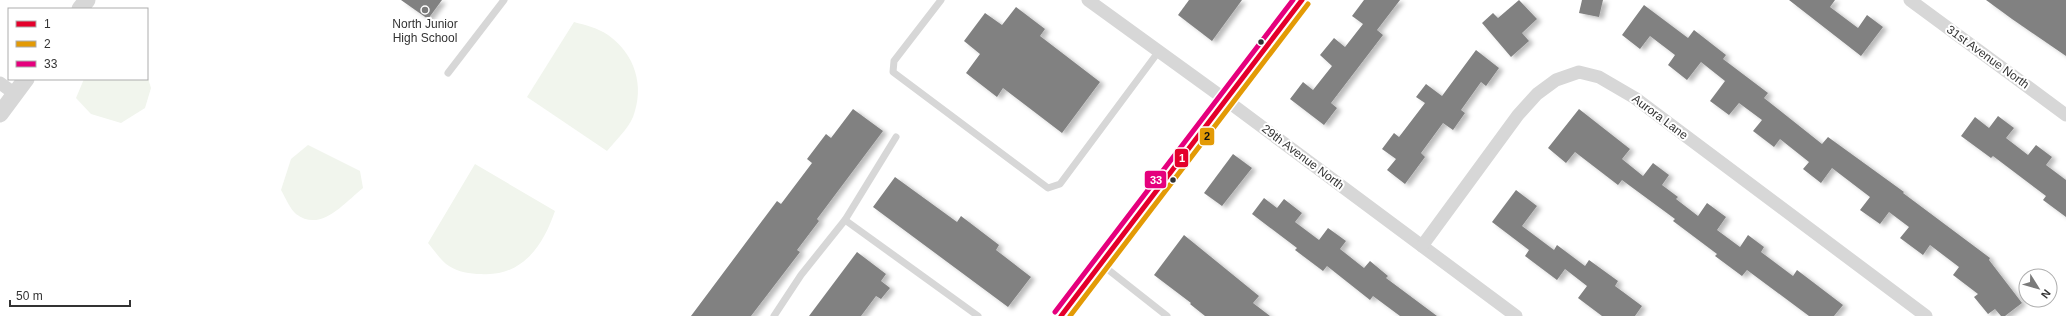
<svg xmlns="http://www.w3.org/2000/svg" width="2066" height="316" font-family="Arial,sans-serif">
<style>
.green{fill:#f1f5ed}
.building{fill:#818181;filter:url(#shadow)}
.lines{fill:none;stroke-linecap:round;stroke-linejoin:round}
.service{stroke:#d7d7d7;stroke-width:7}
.minor{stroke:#d7d7d7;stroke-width:13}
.tertiary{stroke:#d7d7d7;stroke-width:17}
.bus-1-casing{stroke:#fff;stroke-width:8}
.bus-2-casing{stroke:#fff;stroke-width:8}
.bus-3-casing{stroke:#fff;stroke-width:8}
.bus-1{stroke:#e4002b;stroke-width:5}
.bus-2{stroke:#e39a05;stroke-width:5}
.bus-3{stroke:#e5007d;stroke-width:5}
.poi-dot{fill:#7a7a7a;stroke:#fff;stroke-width:1.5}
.bus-dot{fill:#333;stroke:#fff;stroke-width:1.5}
.labels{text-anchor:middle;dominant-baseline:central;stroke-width:4;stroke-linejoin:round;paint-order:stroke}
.poi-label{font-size:12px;fill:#333;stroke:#fff}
.street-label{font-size:12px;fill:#333;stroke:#fff}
.line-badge{stroke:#fff;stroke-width:1.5}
.badge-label{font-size:11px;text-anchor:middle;font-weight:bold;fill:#fff}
.pale-badge-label{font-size:11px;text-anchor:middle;font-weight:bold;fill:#111}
</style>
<defs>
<filter id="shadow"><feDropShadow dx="4.5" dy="2.5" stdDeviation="2" flood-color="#0004"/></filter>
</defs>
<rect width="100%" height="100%" fill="#fff"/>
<g class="green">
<path d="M574,22C585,25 598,28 608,35C635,54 645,86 633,117C628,129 615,141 607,151L527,97Z"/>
<path d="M147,75L151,88L145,108L121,123L91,114L76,98L84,79H147Z"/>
<path d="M308,145L360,171L363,188C344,203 321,233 296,214C290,209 285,197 281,190L291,159Z"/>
<path d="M475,164L555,211C543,246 522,277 481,274C470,274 458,272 449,266C441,261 434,250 428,243Z"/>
</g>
<g class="building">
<path d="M401,0H442L428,19Z"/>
<path d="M1189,0H1242L1212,41L1178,15Z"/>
<path d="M1364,0H1400L1377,30L1383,35L1331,103L1337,108L1324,125L1290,99L1303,82L1313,90L1332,66L1320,55L1334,38L1345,47L1363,24L1352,16Z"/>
<path d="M1519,0L1537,19L1522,33L1529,41L1511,57L1482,23L1493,13L1498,18Z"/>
<path d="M1582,0H1603L1599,17L1579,13Z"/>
<path d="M1789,0H1835L1830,7L1858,28L1867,15L1883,27L1861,56Z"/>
<path d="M1986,0H2066V56L2012,19Z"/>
<path d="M1644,5L1688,38L1694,30L1726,55L1723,59L1768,93L1764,98L1822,144L1828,137L1904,192L1903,193L1990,258L1989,260L2022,303L2005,316H2001L1995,309L1988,314L1974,297L1978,294L1953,275L1959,267L1930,245L1923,255L1900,238L1909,227L1889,212L1880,224L1860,210L1870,197L1832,168L1821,183L1803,169L1809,162L1780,139L1774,147L1753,131L1762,120L1739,103L1729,115L1710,101L1725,81L1701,62L1687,80L1668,65L1675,55L1650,36L1640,49L1622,35Z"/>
<path d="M1016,7L1045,29L1040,36L1100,82L1062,133L1003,88L997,97L966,73L980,54L964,41L985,13L1002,25Z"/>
<path d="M1476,50L1499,68L1486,86L1481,82L1461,110L1465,113L1453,130L1443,123L1421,153L1425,157L1405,184L1387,170L1396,159L1382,149L1394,133L1399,137L1425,103L1416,97L1426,84L1442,96Z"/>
<path d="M853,109L883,131L817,219L819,221L797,250L800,252L751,316H691L777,201L781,204L812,163L807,159L826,134L831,138Z"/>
<path d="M1579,109L1630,149L1622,159L1643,176L1653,163L1669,175L1662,185L1678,197L1676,199L1698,216L1707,203L1726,217L1717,230L1740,247L1748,235L1764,247L1761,252L1793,276L1797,270L1843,305L1834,316H1809L1747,270L1742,276L1715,256L1717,254L1673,221L1675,219L1622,180L1618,185L1575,152L1566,163L1548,148Z"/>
<path d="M1998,116L2014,128L2006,138L2028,155L2036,145L2052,157L2046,165L2066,180V217L2043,200L2046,196L1993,156L1991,158L1961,136L1975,117L1989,128Z"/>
<path d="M1233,154L1252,168L1222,206L1204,193Z"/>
<path d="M895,177L957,222L961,216L999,245L996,250L1031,277L1008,307L873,207Z"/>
<path d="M1516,190L1537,206L1522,226L1554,250L1557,245L1585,266L1589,260L1618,281L1615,286L1642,306L1635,316H1602L1578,298L1587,286L1565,269L1557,280L1525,256L1529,250L1492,222Z"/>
<path d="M1264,198L1277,208L1284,199L1302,213L1295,222L1319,240L1328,228L1346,241L1340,249L1364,268L1370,261L1388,276L1386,278L1437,316H1400L1373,296L1370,300L1327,266L1323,271L1295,250L1297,248L1252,214Z"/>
<path d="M1184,235L1259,296L1253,303L1270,316H1205L1190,304L1191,303L1154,275Z"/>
<path d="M857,252L886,274L881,281L890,288L881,299L876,296L861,316H809Z"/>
</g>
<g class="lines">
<g class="service">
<path d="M941,0L894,61L893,72L1048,188L1060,184L1159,51"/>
<path d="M448,73L504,0"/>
<path d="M845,220L978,316"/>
<path d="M1101,264L1167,316"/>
<path d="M774,316L801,275L845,220L896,137"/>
</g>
<g class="minor">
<path d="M1088,0L1226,100L1516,316"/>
<path d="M1910,0L2066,115"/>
<path d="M0,83L15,94"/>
<path d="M1422,246L1518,115L1537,94L1556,80L1579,72L1599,77L1635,98L1926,316"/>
<path d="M1061,316L1302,0"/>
</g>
<g class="tertiary">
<path d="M80,9L87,0"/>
<path d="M0,114L26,79"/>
</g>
<g class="bus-1-casing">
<path id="bus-1" d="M1061,316L1302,0"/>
</g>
<g class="bus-2-casing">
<path id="bus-2" d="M1070,316L1308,4"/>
</g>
<g class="bus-3-casing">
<path id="bus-3" d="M1055,312L1293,0"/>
</g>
<use href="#bus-1" class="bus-1"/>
<use href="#bus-2" class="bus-2"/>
<use href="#bus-3" class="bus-3"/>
</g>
<circle class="poi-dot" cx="425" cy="10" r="4"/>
<g class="bus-dot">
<circle cx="1261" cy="42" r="3.5"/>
<circle cx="1173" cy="180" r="3.5"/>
</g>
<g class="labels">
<g class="poi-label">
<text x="425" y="24">North Junior<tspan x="425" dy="14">High School</tspan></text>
</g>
<g class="street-label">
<text transform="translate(1988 57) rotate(36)">31st Avenue North</text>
<text transform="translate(1660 117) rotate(37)">Aurora Lane</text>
<text transform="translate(1303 157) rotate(37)">29th Avenue North</text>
</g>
</g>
<g class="line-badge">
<rect x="1199" y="127" width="16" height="19" rx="4" fill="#e39a05"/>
<rect x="1174" y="148" width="15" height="20" rx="4" fill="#e4002b"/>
<rect x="1144" y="170" width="23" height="19" rx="4" fill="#e5007d"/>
</g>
<g class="badge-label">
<text x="1182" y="162">1</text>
<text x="1156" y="184">33</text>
</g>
<g class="pale-badge-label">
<text x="1207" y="140">2</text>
</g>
<rect x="8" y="8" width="140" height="72" fill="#ffffff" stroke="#adadad"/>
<rect x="16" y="21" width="20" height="6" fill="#e4002b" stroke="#adadad"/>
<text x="44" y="28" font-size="12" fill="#333333">1</text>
<rect x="16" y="41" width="20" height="6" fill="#e39a05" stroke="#adadad"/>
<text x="44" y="48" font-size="12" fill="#333333">2</text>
<rect x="16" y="61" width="20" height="6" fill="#e5007d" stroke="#adadad"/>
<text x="44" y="68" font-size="12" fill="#333333">33</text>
<g transform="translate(2038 288) rotate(127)"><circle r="19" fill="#ffffff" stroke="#adadad"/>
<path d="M0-3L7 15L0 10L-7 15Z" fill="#7a7a7a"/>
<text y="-6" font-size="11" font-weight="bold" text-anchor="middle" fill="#333333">N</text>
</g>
<path d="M10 300v6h120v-6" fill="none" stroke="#333333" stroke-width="2"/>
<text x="16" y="300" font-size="12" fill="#333333" stroke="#ffffff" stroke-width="3" paint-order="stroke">50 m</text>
</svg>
